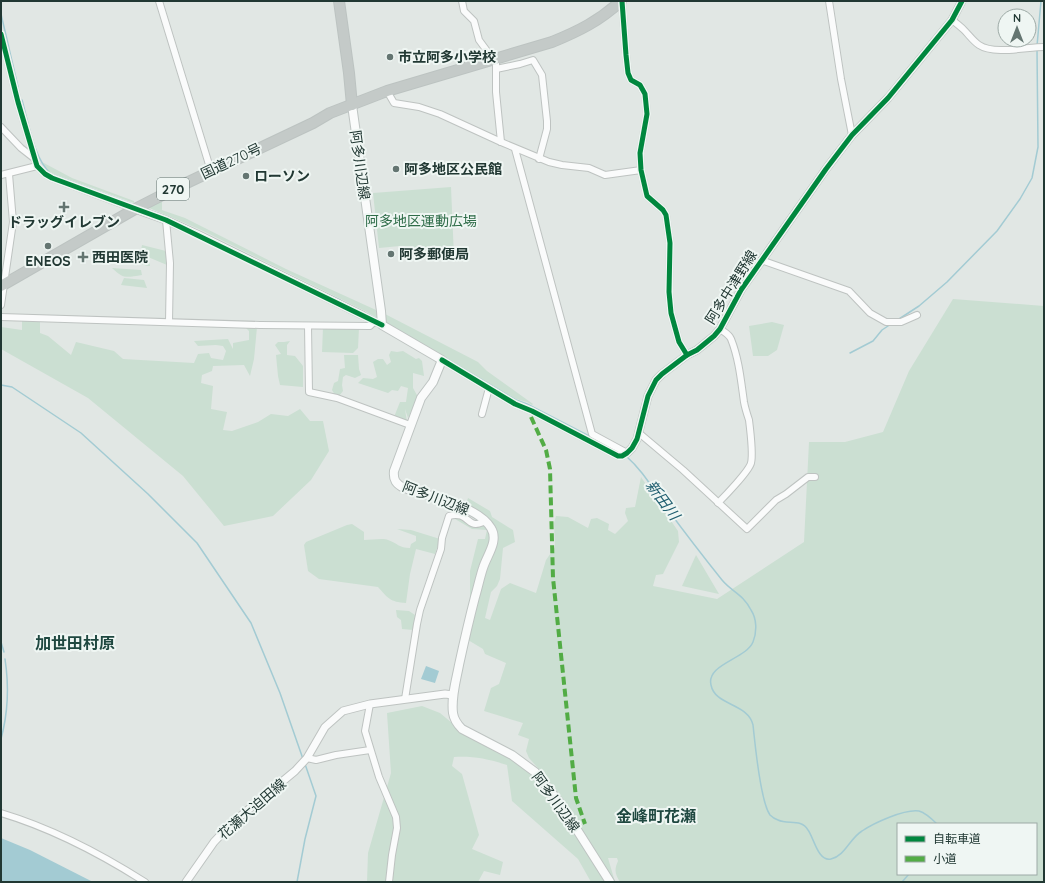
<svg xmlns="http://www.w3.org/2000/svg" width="1045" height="883" font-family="Quicksand,'Noto Sans JP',sans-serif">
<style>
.green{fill:#cbdfd2;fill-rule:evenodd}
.water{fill:#a3cbd3}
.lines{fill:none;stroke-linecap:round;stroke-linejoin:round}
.stream{stroke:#a3cbd3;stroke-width:1.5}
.minor-casing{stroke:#bec3c1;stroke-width:8}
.tertiary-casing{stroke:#bec3c1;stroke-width:9}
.secondary-casing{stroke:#bec4c2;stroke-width:10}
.trunk-casing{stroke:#bcc3c1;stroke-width:12}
.minor{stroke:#fafbfb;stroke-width:6}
.tertiary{stroke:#fafbfb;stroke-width:7}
.secondary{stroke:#fafbfb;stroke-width:8}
.trunk{stroke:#c4cac8;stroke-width:10}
.quiet{stroke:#52ac45;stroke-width:4;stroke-dasharray:8 4;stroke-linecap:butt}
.cycleway-casing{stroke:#eff6f3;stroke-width:8}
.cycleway{stroke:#00873e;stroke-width:5}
.poi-dot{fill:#647571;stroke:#eff6f3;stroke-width:1.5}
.labels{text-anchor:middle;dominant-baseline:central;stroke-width:4;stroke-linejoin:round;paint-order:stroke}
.shield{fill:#eff6f3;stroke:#5f716d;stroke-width:1}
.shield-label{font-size:13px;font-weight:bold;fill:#213833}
.poi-label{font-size:14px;font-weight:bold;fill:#213833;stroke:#eff6f3;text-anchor:start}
.street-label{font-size:14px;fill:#213833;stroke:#eff6f3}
.park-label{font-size:14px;fill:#2e6c48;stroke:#eff6f3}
.water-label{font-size:15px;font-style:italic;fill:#205f70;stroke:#eff6f3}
.quarter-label{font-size:16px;font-weight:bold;fill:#1f4840;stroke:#eff6f3}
</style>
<rect width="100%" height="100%" fill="#e1e7e4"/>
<g class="green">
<path d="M42,162L72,178L134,201V203L54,174L47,170Z"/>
<path d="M451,187L454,257L402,258L400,246L379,248L373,193Z"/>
<path d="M162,200V210L156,208L185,218L286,269L376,310L379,314V319L365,311L201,230L178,220L149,208Z"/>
<path d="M142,245L166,251L167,265L148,257L150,266C139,266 136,258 131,249L141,250Z"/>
<path d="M112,268L141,270L142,275C127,277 124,280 112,268Z"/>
<path d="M124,278L144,280L147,288L121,285Z"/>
<path d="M953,299L1044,306V882H620C615,874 614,870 618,861L617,858H608L615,882H612L574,817L537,767L529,758L526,751L529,739L518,735L523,723L484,711L491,688L499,684L506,663L485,654L483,649L468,640L470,601V571L478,539H485L487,530L472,529L455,519H452L450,526L448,525L451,517L486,524L466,504L468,498L490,511L492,517L513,530L515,542L503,548L500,579L497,586L491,592L485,618L490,620L501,589L510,583L536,593L546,560L555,547L554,523L556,516L568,517L588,528L591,519L597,518L609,524L608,530L615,534L628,521L625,513L626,508L635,507L641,477L678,531L679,542L663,574L656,575L653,586L717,599L804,542L809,442H845L883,432L909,371ZM898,824H1036V874H898Z"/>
<path d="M385,314L478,362L487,371L533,404L532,405L527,402L516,399L385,322Z"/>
<path d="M22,321H40V333L48,336L71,355L76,342L114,351L123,359L194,363L198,354L209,353L211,358L223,360L226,351L223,346L216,345L198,346L194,341L228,339L233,349V343L249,340V331L246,328H232L231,326L257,327L254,359L250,376L244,365L213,366L212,371L202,375L201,383L213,386L211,409L227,412L223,430L232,431L258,422L271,414L288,416L300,409L310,421H323L329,451L311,480L273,516L224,526L183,476L88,398L1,349V327L22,330Z"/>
<path d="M772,322L784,325L777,350L768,356H753L749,326Z"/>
<path d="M323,328H359L358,348L353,353L322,352Z"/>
<path d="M290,341L287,345V355L295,356L303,366V387L280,385L278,376L276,355L281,354L275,345L278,342H284Z"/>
<path d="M391,351L397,352L403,351L416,359L419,358L422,361L424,376L413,373V388L418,397L408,418L405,409L407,422L394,417L400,402H406L408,388L401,386L398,391L392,390L388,393L358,383L363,378L373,379L377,377L373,362L378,359H383L387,365L391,362L389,355Z"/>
<path d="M344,355H358L359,369L361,375L355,378L346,375L343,377L342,385L343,391L339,396L335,395L332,390L334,383L338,381L340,369L345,368Z"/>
<path d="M352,524L364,532V540C371,540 384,538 388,540C397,543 399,548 410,548L411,544L416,541V536L397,529L411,530L440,539L435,554L416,549L410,574L406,603C390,602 388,598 378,587L319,579L308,571L304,545L306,542L347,525Z"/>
<path d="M696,555L719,594L682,586Z"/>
<path d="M396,610L409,611L415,615L413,630L402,629L401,620L397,617Z"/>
<path d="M422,706L440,713L470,738L524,766L586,848L605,882H591L578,859L512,801L507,765C488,759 474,756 454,757L452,766L462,774L479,835L472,849L503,862L500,875L484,871L478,882H367L368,853L391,773L387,713Z"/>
</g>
<g class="water">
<path d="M426,666L439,671L435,683L421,679Z"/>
<path d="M1,838L30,850L93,882H1Z"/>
</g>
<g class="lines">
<g class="stream">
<path d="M1,14L18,87"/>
<path d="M1037,46L1041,1"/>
<path d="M22,100C28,121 34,160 51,174L132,204"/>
<path d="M148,210L165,216"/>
<path d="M176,221L252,257"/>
<path d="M329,295L340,300"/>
<path d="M363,312L379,320"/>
<path d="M899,319L919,306L947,282L997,231L1020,199L1032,178L1038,147L1037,50"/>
<path d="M850,353L873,341L882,330L891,324"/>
<path d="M445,358L516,400L527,404L591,437"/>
<path d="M1,385L12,387L81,433L148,494L197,543L251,623L280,693L303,759"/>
<path d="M626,456C642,470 651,486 663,503C682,529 702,555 722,580C732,592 743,594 751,610C757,619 757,632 753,642C746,659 706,664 711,685C715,706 748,703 753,725C755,743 760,801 770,815C772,817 775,819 778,820C788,825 801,818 808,830C814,838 818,862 831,859C845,856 850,838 862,831C874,823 904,809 919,811C926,813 932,819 937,824"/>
<path d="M1,642L4,652"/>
<path d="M1,739C8,713 9,685 5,659"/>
<path d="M297,882L305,839L316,796L305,764"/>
<path d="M902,882L909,874"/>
</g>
<g class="minor-casing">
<g id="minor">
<path d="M159,1L211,171"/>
<path d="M462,1L464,11L474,21L479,40L493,59"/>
<path d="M622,1L626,55L628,73L631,80L640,85L645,94L647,114L640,153L641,170L647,196L663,210L666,215L670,243L669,292L671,313L679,342L687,355"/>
<path d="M829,1L841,79L852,135"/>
<path d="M952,20C956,23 960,26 964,30C969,35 973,41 979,45C994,55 1027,47 1044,47"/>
<path d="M1,34L18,102L37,166L45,174L52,178L135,209"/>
<path d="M496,59V92L501,142"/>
<path d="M496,69L520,64L533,60L542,75L547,121V129L539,159"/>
<path d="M387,91L394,103L419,107L440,114L501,142L549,162L562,165L589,168L605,175L641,170"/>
<path d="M1,127L21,148L35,159"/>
<path d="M1,175L37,166"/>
<path d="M166,220L170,263L169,322"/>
<path d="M761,260L849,291L870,313L886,322H901L917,315"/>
<path d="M1,305L13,222L9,174"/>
<path d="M362,315L377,323"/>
<path d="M1,317L260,325L370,326L374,322"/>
<path d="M308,326L309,392L337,398L410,425"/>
<path d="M442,360L515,404L532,411L618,456H622L627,453L592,434L515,149"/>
<path d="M482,414L489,388"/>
<path d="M639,433L683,470L747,529L776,500L786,494L808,477H815"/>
<path d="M718,503C725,496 749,471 751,463C753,455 750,428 749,420C747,414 745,408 744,402C741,381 739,359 731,339C729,334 724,332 720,329"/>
<path d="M405,699L417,624L420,610L441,549L442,538L449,516C466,511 468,525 476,524C479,524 483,522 486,521"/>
<path d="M370,704L365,731L379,777L396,817L397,828L392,855L389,882"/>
<path d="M307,758L316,760L336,755L370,750"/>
<path d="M1,813C51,828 101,854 145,882"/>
</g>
</g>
<g class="tertiary-casing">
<g id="tertiary">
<path d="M135,209L166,220L197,234L362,315"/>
<path d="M627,453L632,448L637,439L648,396L656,380L662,374L687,355L697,350L714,336L720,329L741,290L826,169L852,135L888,98L952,20L962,1"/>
<path d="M186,882L214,842L231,824L295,771L307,758L325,727L343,711L370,704L445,694L453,695"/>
</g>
</g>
<g class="secondary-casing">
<path id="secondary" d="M352,105L381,311L382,325L442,360L433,382L421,398L394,471C393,480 396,484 404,488C427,495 478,506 491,528C499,541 487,555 483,568C480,577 478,587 475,597C469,620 464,642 459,665C456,681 451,697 453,713C454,720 457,724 462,729L512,755L535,772L560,803L610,882"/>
</g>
<g class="trunk-casing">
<g id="trunk">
<path d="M339,1L349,73L352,105"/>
<path d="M1,286L135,209L178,187L313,123L330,113L387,91L552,42C579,31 599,21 621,1"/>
</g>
</g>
<use href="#minor" class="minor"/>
<use href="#tertiary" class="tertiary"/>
<use href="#secondary" class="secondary"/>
<use href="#trunk" class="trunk"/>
<path class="quiet" d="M531,417L546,450L550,469L553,578L576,798L585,824"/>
<g class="cycleway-casing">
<g id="cycleway">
<path d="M622,1L626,55L628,73L631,80L640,85L645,94L647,114L640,153L641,170L647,196L663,210L666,215L670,243L669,292L671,313L679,342L687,355"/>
<path d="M1,34L18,102L37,166L45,174L52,178L166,220L382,325"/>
<path d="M442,360L515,404L532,411L618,456H622L627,453L632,448L637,439L648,396L656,380L662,374L687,355L697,350L714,336L720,329L741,290L826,169L852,135L888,98L952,20L962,1"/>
</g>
</g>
<use href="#cycleway" class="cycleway"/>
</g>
<g class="poi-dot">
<circle cx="390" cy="57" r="4"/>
<circle cx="396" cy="169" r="4"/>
<circle cx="246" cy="176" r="4"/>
<path d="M62 201h4v4h4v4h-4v4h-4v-4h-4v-4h4z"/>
<circle cx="48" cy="246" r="4"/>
<circle cx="391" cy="254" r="4"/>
<path d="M81 251h4v4h4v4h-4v4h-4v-4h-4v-4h4z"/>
</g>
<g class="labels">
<rect class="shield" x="157" y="178" width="32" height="22" rx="3"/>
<g class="shield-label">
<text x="173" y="189">270</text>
</g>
<g class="poi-label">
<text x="398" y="57">市立阿多小学校</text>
<text x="404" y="169">阿多地区公民館</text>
<text x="254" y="176">ローソン</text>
<text x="64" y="222" text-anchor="middle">ドラッグイレブン</text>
<text x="399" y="254">阿多郵便局</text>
<text x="92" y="257">西田医院</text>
<text x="48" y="261" text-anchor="middle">ENEOS</text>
</g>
<g class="street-label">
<text transform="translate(231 161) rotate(-25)">国道270号</text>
<text transform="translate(360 165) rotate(82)">阿多川辺線</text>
<text transform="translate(731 287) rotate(-58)">阿多中津野線</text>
<text transform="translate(436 498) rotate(21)">阿多川辺線</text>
<text transform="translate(556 802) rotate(54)">阿多川辺線</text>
<text transform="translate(252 809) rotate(-41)">花瀬大迫田線</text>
</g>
<g class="park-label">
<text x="421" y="221">阿多地区運動広場</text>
</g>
<g class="water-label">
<text transform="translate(663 500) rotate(53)">新田川</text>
</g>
<g class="quarter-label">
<text x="75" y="643">加世田村原</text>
<text x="656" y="816">金峰町花瀬</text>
</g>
</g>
<rect width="1045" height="883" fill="none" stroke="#213833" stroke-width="4"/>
<rect x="897" y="823" width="140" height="52" fill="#eff6f3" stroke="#9daaa6"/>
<rect x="905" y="836" width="20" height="6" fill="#00873e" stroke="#9daaa6"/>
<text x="933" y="843" font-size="12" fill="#213833">自転車道</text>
<rect x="905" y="856" width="20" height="6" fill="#52ac45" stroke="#9daaa6"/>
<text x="933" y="863" font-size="12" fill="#213833">小道</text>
<g transform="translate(1017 28)"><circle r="19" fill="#eff6f3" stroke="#9daaa6"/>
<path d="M0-3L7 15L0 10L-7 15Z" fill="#647571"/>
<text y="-6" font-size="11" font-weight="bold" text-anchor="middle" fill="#213833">N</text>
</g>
</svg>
